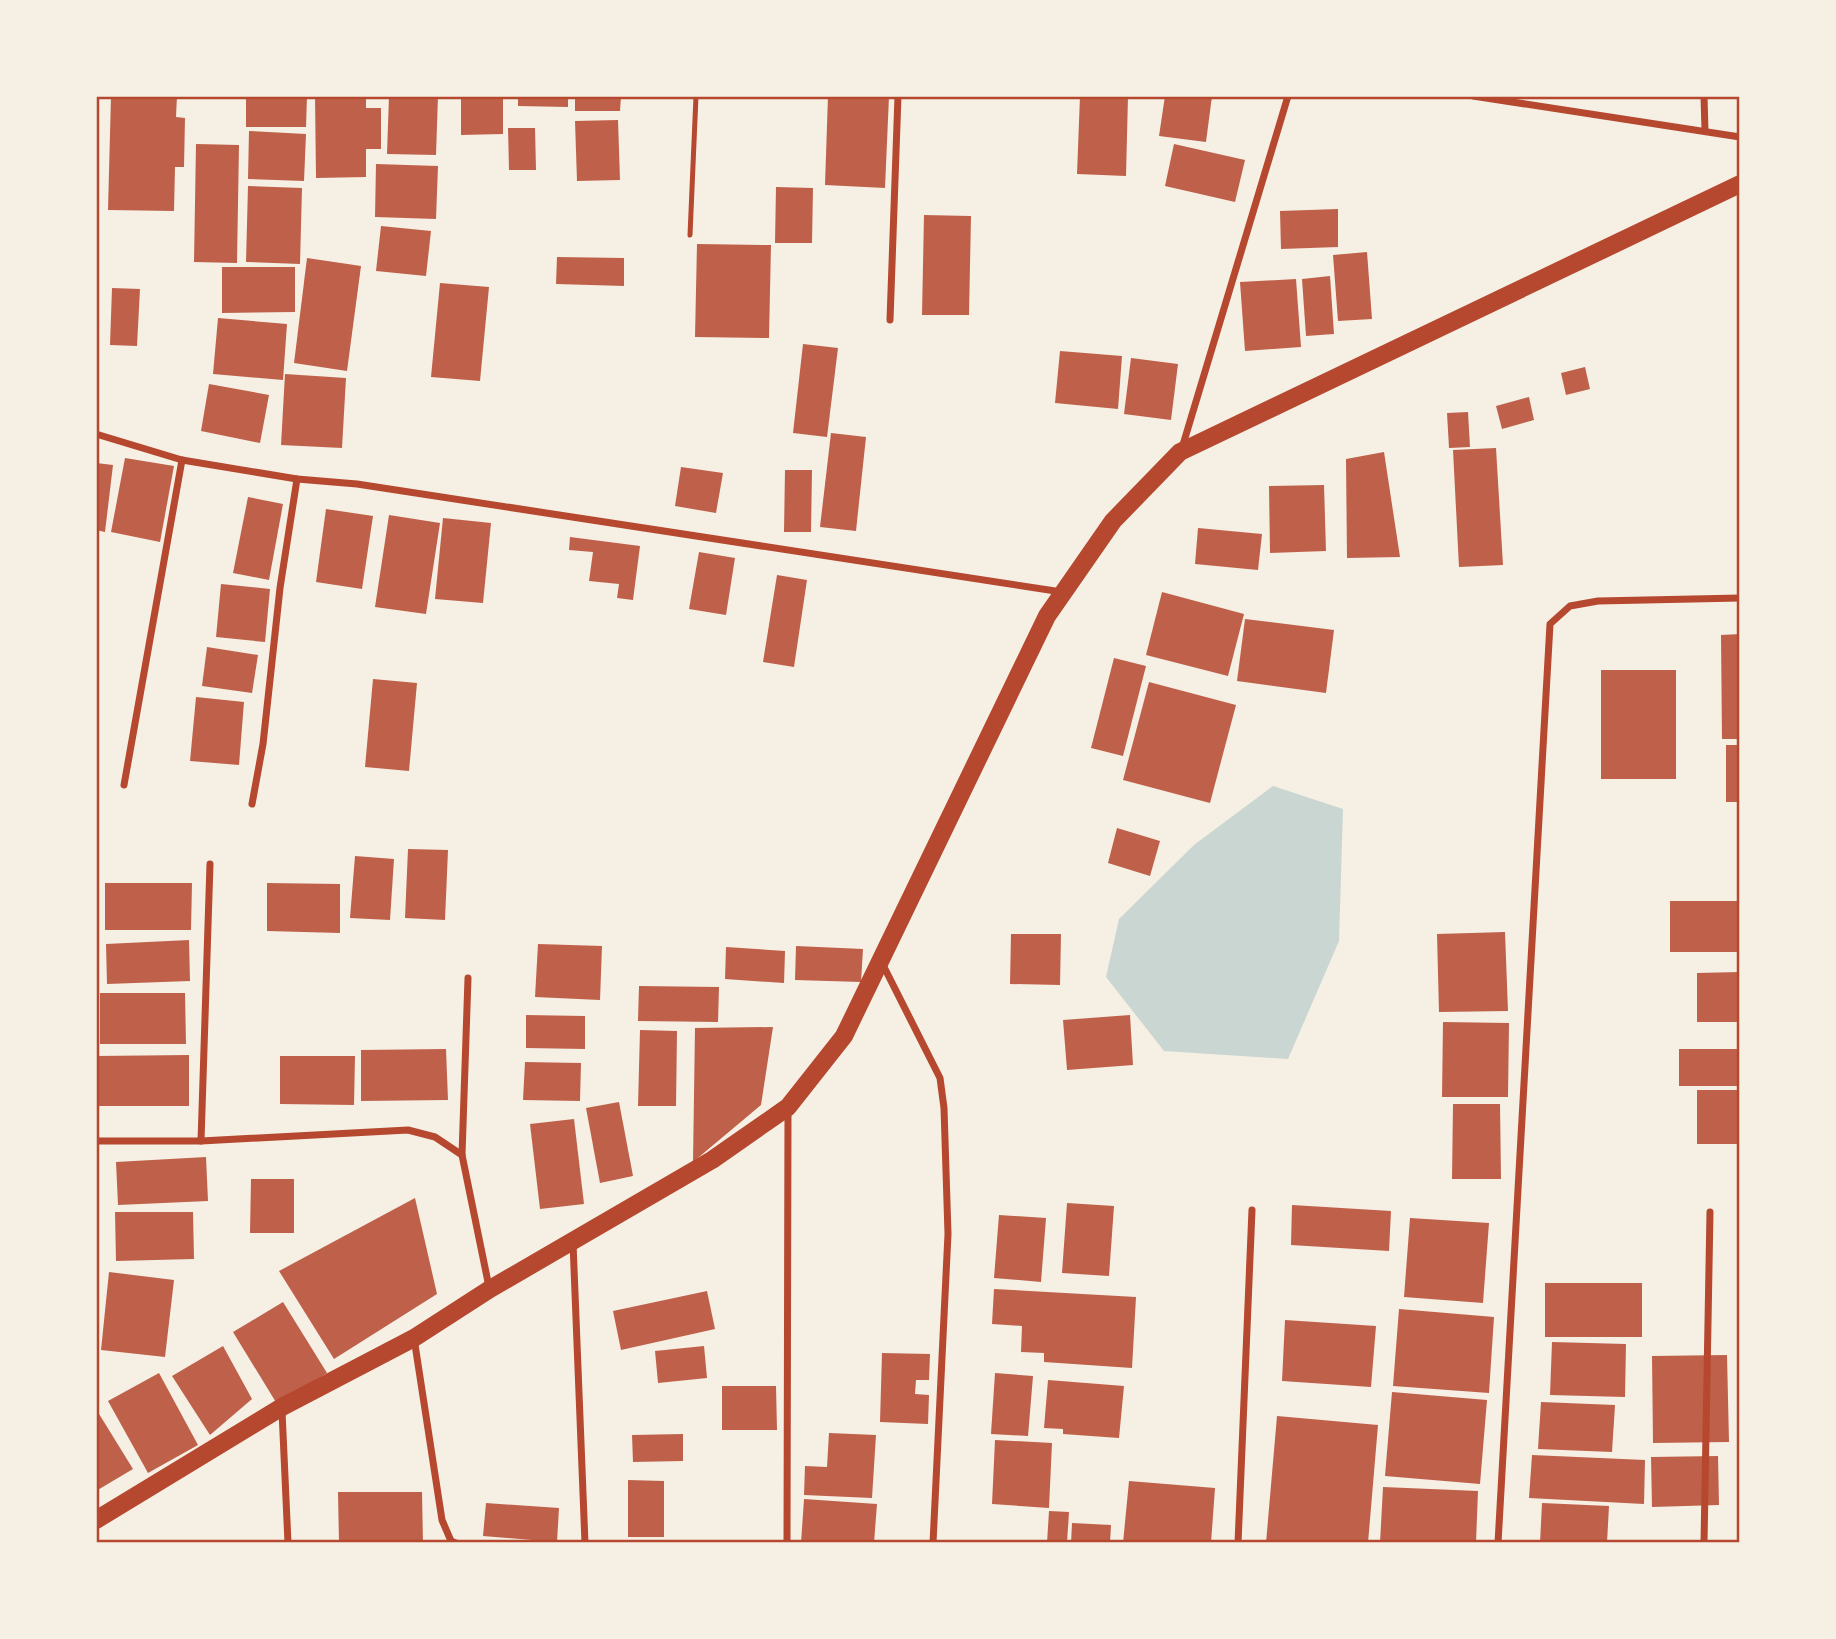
<svg xmlns="http://www.w3.org/2000/svg" width="1836" height="1639" font-family="Helvetica,sans-serif">
<style>
.water{fill:#c9d6d2}
.building{fill:#bf614a}
.lines{fill:none;stroke-linecap:round;stroke-linejoin:round}
.service{stroke:#b5482f;stroke-width:5}
.minor{stroke:#b5482f;stroke-width:7}
.primary{stroke:#b5482f;stroke-width:18}
.neatline{fill:none;stroke:#b5482f;stroke-width:2.5}
</style>
<rect width="100%" height="100%" fill="#f6efe4"/>
<path class="water" d="M1273,786L1343,809L1339,941L1288,1059L1164,1051L1106,977L1119,919L1194,845Z"/>
<g class="building">
<path d="M111,96H177L176,117L185,118L184,167H175L174,211L108,210Z"/>
<path d="M246,96H307L306,127H246Z"/>
<path d="M315,96H366V108H381V149H366V177L316,178Z"/>
<path d="M389,96H438L436,155L387,154Z"/>
<path d="M461,96H503V134L461,135Z"/>
<path d="M518,96H568V107L518,106Z"/>
<path d="M575,96H621L620,111H575Z"/>
<path d="M828,96H889L885,188L825,185Z"/>
<path d="M1080,96H1128L1126,176L1077,174Z"/>
<path d="M1165,96H1212L1206,142L1159,136Z"/>
<path d="M618,120L620,180L577,181L575,121Z"/>
<path d="M508,128H535L536,170H509Z"/>
<path d="M249,131L306,134L304,181L248,179Z"/>
<path d="M196,144L239,145L237,263L194,262Z"/>
<path d="M1174,144L1245,160L1235,202L1165,186Z"/>
<path d="M376,164L438,166L436,219L375,217Z"/>
<path d="M248,186L302,188L300,264L246,262Z"/>
<path d="M776,187L813,188L812,243H775Z"/>
<path d="M1338,209V247L1281,249L1280,211Z"/>
<path d="M924,215L971,216L969,315H922Z"/>
<path d="M381,226L431,231L426,276L376,271Z"/>
<path d="M697,244L771,245L769,338L695,337Z"/>
<path d="M1367,252L1372,319L1338,321L1333,255Z"/>
<path d="M557,257L624,258V286L556,284Z"/>
<path d="M307,258L361,266L347,371L294,363Z"/>
<path d="M222,267H295V312L222,313Z"/>
<path d="M1330,276L1334,334L1306,336L1302,279Z"/>
<path d="M1296,279L1301,347L1245,351L1240,282Z"/>
<path d="M440,283L489,287L480,381L431,377Z"/>
<path d="M112,288L140,289L137,346L110,345Z"/>
<path d="M218,318L287,324L283,380L213,374Z"/>
<path d="M803,344L838,348L827,437L793,433Z"/>
<path d="M1060,351L1122,356L1118,409L1055,403Z"/>
<path d="M1131,358L1178,364L1171,420L1124,414Z"/>
<path d="M1585,367L1590,389L1566,395L1561,373Z"/>
<path d="M285,374L346,378L342,448L281,445Z"/>
<path d="M209,384L269,395L260,443L201,431Z"/>
<path d="M1529,397L1534,420L1502,429L1496,406Z"/>
<path d="M1468,412L1470,447L1449,448L1447,413Z"/>
<path d="M831,433L866,437L856,531L820,527Z"/>
<path d="M1496,448L1503,565L1459,567L1453,450Z"/>
<path d="M1384,452L1400,557L1347,558L1346,459Z"/>
<path d="M125,458L174,466L160,542L111,532Z"/>
<path d="M96,463L113,465L105,532L96,530Z"/>
<path d="M681,467L723,473L716,513L675,506Z"/>
<path d="M785,470H812L811,532H784Z"/>
<path d="M1324,485L1326,551L1270,553L1269,486Z"/>
<path d="M248,497L283,504L269,580L233,573Z"/>
<path d="M326,509L373,516L362,589L316,582Z"/>
<path d="M389,515L440,523L426,614L375,607Z"/>
<path d="M443,518L491,523L483,603L435,599Z"/>
<path d="M1198,528L1262,534L1258,570L1195,564Z"/>
<path d="M570,537L640,546L633,600L617,598L619,584L589,581L593,552L569,550Z"/>
<path d="M699,552L735,558L726,615L689,609Z"/>
<path d="M777,575L807,580L794,667L763,662Z"/>
<path d="M221,584L270,589L265,642L216,637Z"/>
<path d="M1162,592L1244,614L1228,676L1146,655Z"/>
<path d="M1245,619L1334,630L1326,693L1237,681Z"/>
<path d="M1740,634V739H1722L1721,635Z"/>
<path d="M207,647L258,655L252,693L202,686Z"/>
<path d="M1114,658L1146,666L1123,756L1091,748Z"/>
<rect x="1601" y="670" width="75" height="109"/>
<path d="M373,679L417,683L409,771L365,767Z"/>
<path d="M1149,682L1236,705L1210,803L1123,780Z"/>
<path d="M196,697L244,702L239,765L190,761Z"/>
<rect x="1726" y="745" width="14" height="57"/>
<path d="M1117,828L1160,841L1150,876L1108,863Z"/>
<path d="M408,849L448,850L445,920L405,918Z"/>
<path d="M355,856L394,859L390,920L350,918Z"/>
<path d="M105,883H192L191,930H105Z"/>
<path d="M267,883L340,884V933L267,931Z"/>
<rect x="1670" y="901" width="70" height="51"/>
<path d="M1505,932L1508,1011L1439,1012L1437,934Z"/>
<path d="M1011,934H1061L1060,985L1010,984Z"/>
<path d="M189,940L190,981L107,984L106,944Z"/>
<path d="M538,944L602,946L600,1000L535,997Z"/>
<path d="M796,946L863,949L861,982L795,980Z"/>
<path d="M726,947L785,951L784,983L725,979Z"/>
<path d="M1740,972V1022H1697V973Z"/>
<path d="M639,986L719,987L718,1022L638,1021Z"/>
<path d="M100,993H185L186,1044H100Z"/>
<path d="M526,1015L585,1016V1049L526,1048Z"/>
<path d="M1130,1015L1133,1065L1067,1070L1063,1020Z"/>
<path d="M1443,1022L1509,1023L1508,1097H1442Z"/>
<path d="M773,1027L761,1105L693,1162L695,1028Z"/>
<path d="M640,1030L677,1031L676,1106H638Z"/>
<path d="M446,1049L448,1100L361,1101V1050Z"/>
<rect x="1679" y="1049" width="61" height="37"/>
<path d="M189,1055V1106H96V1056Z"/>
<path d="M280,1056H355L354,1105L280,1104Z"/>
<path d="M525,1062L581,1063L580,1101L523,1100Z"/>
<rect x="1697" y="1090" width="43" height="54"/>
<path d="M619,1102L633,1176L600,1183L586,1108Z"/>
<path d="M1453,1104H1500L1501,1179H1452Z"/>
<path d="M574,1119L584,1204L540,1209L530,1124Z"/>
<path d="M206,1157L208,1201L118,1205L116,1162Z"/>
<path d="M251,1179H294V1233H250Z"/>
<path d="M415,1198L437,1294L334,1359L279,1271Z"/>
<path d="M1067,1203L1114,1206L1109,1276L1062,1273Z"/>
<path d="M1292,1205L1391,1211L1389,1251L1291,1245Z"/>
<path d="M115,1212H193L194,1259L116,1261Z"/>
<path d="M999,1215L1046,1218L1041,1282L994,1278Z"/>
<path d="M1410,1218L1489,1223L1483,1303L1404,1297Z"/>
<path d="M109,1272L174,1280L165,1357L101,1350Z"/>
<rect x="1545" y="1283" width="97" height="54"/>
<path d="M994,1289L1136,1297L1132,1368L1044,1362V1353L1021,1352L1022,1326L992,1324Z"/>
<path d="M707,1291L715,1329L621,1350L613,1311Z"/>
<path d="M283,1302L327,1373L277,1404L233,1332Z"/>
<path d="M1399,1309L1494,1317L1489,1393L1393,1386Z"/>
<path d="M1285,1320L1376,1326L1371,1387L1282,1381Z"/>
<path d="M1552,1342L1626,1344L1625,1397L1550,1395Z"/>
<path d="M223,1346L252,1399L210,1435L172,1376Z"/>
<path d="M704,1346L707,1378L658,1383L655,1351Z"/>
<path d="M882,1353L930,1354L929,1380H916L915,1394L929,1395L928,1424L880,1422Z"/>
<path d="M1727,1355L1729,1442L1653,1443L1652,1356Z"/>
<path d="M159,1373L198,1445L148,1473L108,1401Z"/>
<path d="M995,1373L1033,1376L1028,1436L991,1434Z"/>
<path d="M1048,1380L1124,1386L1119,1438L1063,1434V1429L1044,1428Z"/>
<path d="M722,1386H776L777,1430H722Z"/>
<path d="M1392,1392L1487,1400L1480,1484L1385,1476Z"/>
<path d="M1541,1402L1615,1405L1612,1452L1538,1449Z"/>
<path d="M96,1409L133,1469L96,1491Z"/>
<path d="M1277,1416L1378,1425L1368,1543H1266Z"/>
<path d="M829,1433L876,1435L872,1498L804,1495L805,1466L827,1467Z"/>
<path d="M683,1434V1461L633,1462L632,1435Z"/>
<path d="M995,1440L1052,1443L1049,1508L992,1504Z"/>
<path d="M1532,1455L1645,1460L1644,1504L1529,1498Z"/>
<path d="M1718,1456L1719,1505L1652,1507L1651,1457Z"/>
<path d="M628,1480L664,1481V1537H628Z"/>
<path d="M1129,1481L1215,1488L1211,1543H1123Z"/>
<path d="M1383,1487L1478,1491L1476,1543H1380Z"/>
<path d="M338,1492H422L423,1543H339Z"/>
<path d="M804,1499L877,1504L874,1543H801Z"/>
<path d="M486,1503L559,1508L557,1542L483,1536Z"/>
<path d="M1542,1503L1609,1506L1607,1543H1540Z"/>
<path d="M1049,1511L1069,1512L1067,1543H1047Z"/>
<path d="M1072,1523L1111,1525L1110,1543H1071Z"/>
</g>
<g class="lines">
<path class="service" d="M690,235L696,96"/>
<g class="minor">
<path d="M1473,96L1740,137"/>
<path d="M1704,96L1705,131"/>
<path d="M890,320L898,96"/>
<path d="M96,434L182,460L297,479L357,484L1062,592"/>
<path d="M1182,448L1288,96"/>
<path d="M124,785L182,460"/>
<path d="M252,804L263,744L280,588L297,479"/>
<path d="M882,963L940,1078L944,1108L948,1234L933,1543"/>
<path d="M96,1141H201L408,1130L435,1137L462,1155L489,1287"/>
<path d="M201,1141L210,864"/>
<path d="M462,1155L468,978"/>
<path d="M573,1243L585,1543"/>
<path d="M414,1338L442,1520L451,1541L456,1543"/>
<path d="M282,1411L288,1543"/>
<path d="M787,1543L788,1109"/>
<path d="M1238,1543L1252,1210"/>
<path d="M1498,1543L1550,624L1570,606L1598,601L1740,598"/>
<path d="M1704,1543L1710,1212"/>
</g>
<path class="primary" d="M96,1520L282,1407L414,1338L490,1289L712,1160L788,1107L844,1036L1047,616L1113,521L1180,452L1740,184"/>
</g>
<rect width="1836" height="1639" fill="none" stroke="#f6efe4" stroke-width="196"/>
<rect x="98" y="98" width="1640" height="1443" class="neatline"/>
</svg>
